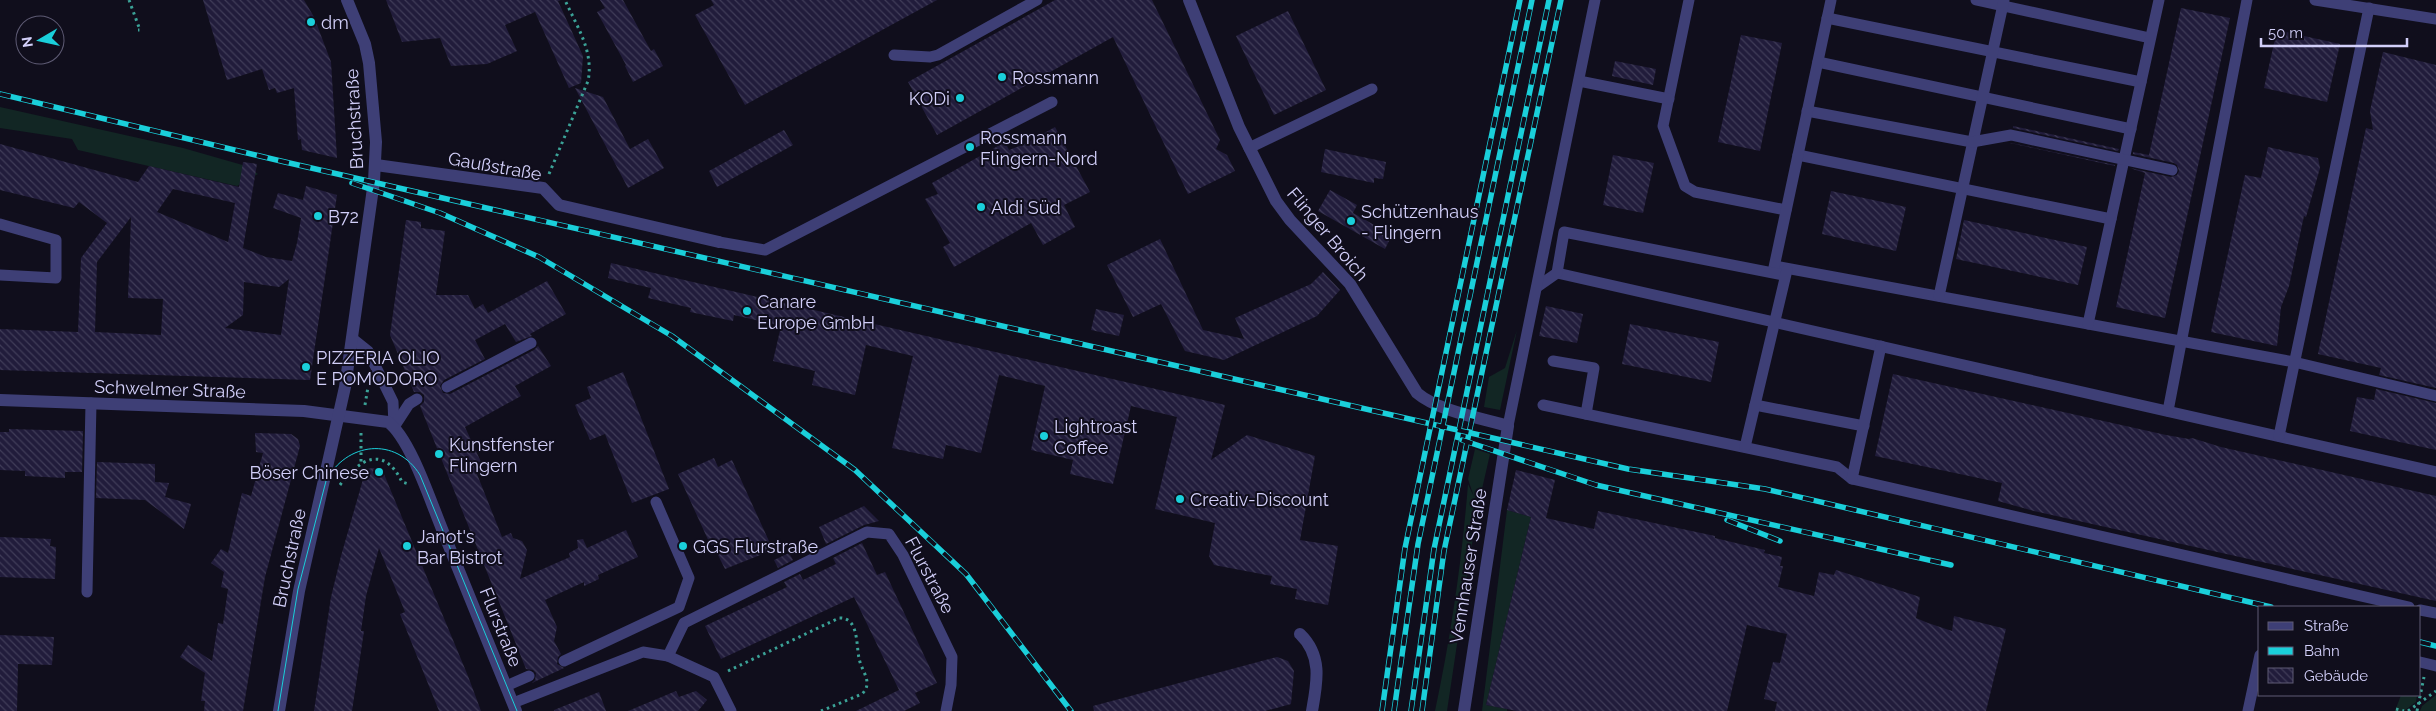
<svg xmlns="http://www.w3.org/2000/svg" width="2436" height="711" font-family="Raleway,sans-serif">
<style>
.grass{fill:#122624}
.building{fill:url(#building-back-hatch);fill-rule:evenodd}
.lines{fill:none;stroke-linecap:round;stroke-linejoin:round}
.path{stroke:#3ba297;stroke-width:3;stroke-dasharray:2.5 4;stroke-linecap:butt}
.service{stroke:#3e3f76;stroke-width:11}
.minor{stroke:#3e3f76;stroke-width:12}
.tertiary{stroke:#3e3f76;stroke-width:12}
.tram{stroke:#1acfda;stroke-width:1}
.rail-casing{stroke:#1acfda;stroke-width:5.5}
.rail{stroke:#100e1c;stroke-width:4;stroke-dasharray:11;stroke-linecap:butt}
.service-bridge{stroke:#3e3f76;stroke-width:11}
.poi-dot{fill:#1acfda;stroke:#100e1c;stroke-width:2}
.labels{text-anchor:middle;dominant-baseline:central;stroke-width:4;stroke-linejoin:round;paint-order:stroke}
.poi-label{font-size:18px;fill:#d2cff9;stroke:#100e1c;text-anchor:start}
.street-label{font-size:18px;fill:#d2cff9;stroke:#100e1c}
</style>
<defs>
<pattern id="building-back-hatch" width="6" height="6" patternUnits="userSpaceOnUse" patternTransform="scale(1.25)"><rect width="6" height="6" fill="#211c3b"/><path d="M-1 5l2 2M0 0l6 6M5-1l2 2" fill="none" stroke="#403c58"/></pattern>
</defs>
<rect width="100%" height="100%" fill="#100e1c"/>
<g class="grass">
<path d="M0,107L183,148L246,166L258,174L237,186L78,150L72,139L0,128Z"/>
<path d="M1517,330L1500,410L1484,407L1489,377L1505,368Z"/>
<path d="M1475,449L1490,454L1477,511L1447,711H1435C1451,636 1462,560 1468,484L1474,497L1468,479Z"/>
<path d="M1507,510L1531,517L1486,705L1507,709V711H1482Z"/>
<path d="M2401,695H2417L2416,702L2404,711H2395Z"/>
<path d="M2436,695V711H2420L2422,706Z"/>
</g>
<g class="building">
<path d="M203,0H304L314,17L331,62L337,158L302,150L301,139L298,140L294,88L277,93L275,88L269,90L262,69L227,80Z"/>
<path d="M386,0H561L558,1L583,56L581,83L569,88L535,12L505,25L517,51L487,64L451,66L440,38L402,42Z"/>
<path d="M600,0H623L651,51L654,49L663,66L633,82L625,66L626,65L597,12L605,8Z"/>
<path d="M711,0H937L745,105L695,15L714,5Z"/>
<path d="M1055,0H1152L1220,140L1216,149L1227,155L1235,171L1188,194L1113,37L937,135L908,82Z"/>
<path d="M2181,8L2230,18L2165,318L2116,307L2145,173L2130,168L2171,177L2177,175L2179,171L2177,165L2174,163L2133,154V152L2149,155Z"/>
<path d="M1288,11L1326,90L1274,115L1236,36Z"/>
<path d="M2277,30L2340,44L2327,102L2264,88Z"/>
<path d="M1741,35L1782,43L1760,151L1718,142Z"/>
<path d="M2383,52L2436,65V388L2379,375L2381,368L2318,354L2366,128L2373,130L2370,111Z"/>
<path d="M1615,61L1656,69L1653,85L1612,76Z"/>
<path d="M575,88L603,97L630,149L648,139L664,168L628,188Z"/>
<path d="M2013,126L2119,149L2118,151L2013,128Z"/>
<path d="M1055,127L1090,192L1064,205L1075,227L1043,245L1031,223L954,267L943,247L950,243L925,199L938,194L932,183L1005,142L1009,150L1027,143Z"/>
<path d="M784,130L793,145L717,187L709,171Z"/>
<path d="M2010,143H2011L2115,165V166Z"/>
<path d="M0,144L138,182L149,166L239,187L243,162L257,164L243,248L266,257L292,261L297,243L301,218L273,208L278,193L303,200L306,186L337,195L310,380L0,370V329L78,332L81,258L107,223L79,202L74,208L0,190ZM173,189L235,203L228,242L157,212ZM131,217L128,298L163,299L161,335L95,332L97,262ZM289,279L281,335L225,328L243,315L244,282L279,287Z"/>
<path d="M2268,147L2318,158L2320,168L2306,217L2304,216L2289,286L2281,307L2277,346L2211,332L2245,175L2261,178Z"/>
<path d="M1325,149L1386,162L1383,179L1374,178V183L1321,172Z"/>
<path d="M1613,155L1654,163L1643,213L1603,205Z"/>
<path d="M1330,190L1357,205L1353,213L1392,235L1385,249L1318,211Z"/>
<path d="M1831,191L1906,207L1896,251L1822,234Z"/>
<path d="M406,220L421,222V228L445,231L436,295H468L475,309L483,304L488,313L547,281L566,314L530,334L532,336L516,342L505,324L475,340L485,359L444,380L440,386L443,393L450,394L534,350L538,346L551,366L515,386L521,396L465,427L481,462L473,464L502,537L511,533L513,538L522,541L527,550L520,579L570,557L569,553L578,548L577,540L583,539L587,548L626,530L638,557L598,575L599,579L584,586V582L545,600L557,627L554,641L561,654L558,657L557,664L564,668L532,683L535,680L536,673L533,670L526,669L420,406L424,402V395L420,392H414L390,335Z"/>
<path d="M1964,220L2087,247L2078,285L1956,259Z"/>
<path d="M1160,239L1203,330L1244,339L1235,318L1311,284L1323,272L1340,290L1317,316L1224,360L1185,351L1161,304L1133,317L1107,265Z"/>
<path d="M611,263L1225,405L1211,460L1247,435L1315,456L1300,540L1338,546L1328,605L1295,599L1297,589L1270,584L1272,576L1214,565L1209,556L1215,523L1155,509L1177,417L1131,406L1113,484L1070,474L1073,460L1031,450L1045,386L999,375L981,453L946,445L943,459L892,448L913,356L866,345L855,395L812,385L815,371L773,361L781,326L734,315L733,321L690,312L691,308L648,298L651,288L608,278Z"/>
<path d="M1546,306L1583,314L1577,343L1539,336Z"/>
<path d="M1096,309L1124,315L1119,336L1091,330Z"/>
<path d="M1630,324L1719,342L1711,382L1622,364Z"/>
<path d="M623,372L669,489L632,503L605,434L590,440L575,405L591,398L587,387Z"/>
<path d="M1893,374L2166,435L2189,439L2192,438L2221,447L2436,496V601L2034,511L1998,501L2002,483L1875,456Z"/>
<path d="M2376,389L2436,403V450L2350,431L2357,397L2374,400Z"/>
<path d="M9,429L83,431L82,472H65V478L25,476V471L0,470V432H9Z"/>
<path d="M255,433L291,434L298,439L300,446L265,577L243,711H204L205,701H201L205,673L180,657L188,645L212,661L218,623L223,624L228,589L221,587L224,572L211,563L221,549L228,553L242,493L251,496L263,453L256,452Z"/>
<path d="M714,458L718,467L732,460L773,550L725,569L713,545L710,544L678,474Z"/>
<path d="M97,462L155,464V482L169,483L165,497L191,504L184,529L145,500L96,498Z"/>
<path d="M381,467L468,676L481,711H439L400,614L405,612L379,548L366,596L361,631H364L352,711H314L331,597L341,556L366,469Z"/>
<path d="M1516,470L1555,480L1546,518L1594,529L1598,511L1715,536V538L1765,550L1764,553L1782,557L1780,566H1783L1778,587L1814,596L1819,572L1834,575L1836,570L1920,597L1916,618L1928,623L1952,631L1954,616L2006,629L1986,711H1775L1777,702L1764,699L1773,662L1780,663L1787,634L1747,625L1727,711H1517L1486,705L1531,517L1507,510Z"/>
<path d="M864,506L879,521L864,525L826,544L819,527Z"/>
<path d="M0,537L51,539L50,546L56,547L55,579L0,577Z"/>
<path d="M862,543L877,575L885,572L937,683L915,693L920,703L904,711H856L899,690L854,597L721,659L705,626L787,587L784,582L800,574L803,580L836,564L833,558Z"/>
<path d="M789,553L793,560L778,568L774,560Z"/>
<path d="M0,635L54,637L52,665L18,664L17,711H0Z"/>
<path d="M1277,657L1288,661L1294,671L1291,704L1265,711H1094L1093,706Z"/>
<path d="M676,691L679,697L696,691L707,700L698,711H628Z"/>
<path d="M599,692L606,711H554V710Z"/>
</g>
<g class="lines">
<g class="path">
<path d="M129,0L140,30H138"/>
<path d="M549,174L588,81C594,51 577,27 565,0"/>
<path d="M365,405L368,387"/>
<path d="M361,433V463"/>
<path d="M340,485C360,458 384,445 402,482L409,484"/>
<path d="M728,671L839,618C859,617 856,645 859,658C861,671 874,682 862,694L821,711"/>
<path d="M2396,709L2404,711"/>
<path d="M2408,711L2436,691"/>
<path d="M2417,711L2424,677"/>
</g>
<g class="service">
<path d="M1689,0L1663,126L1685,186L1695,192L1786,210"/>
<path d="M1976,0L2150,38"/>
<path d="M2315,0L2436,19"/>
<path d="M1827,18L2141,82"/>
<path d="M894,55L930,57L938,55L1037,0"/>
<path d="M1818,62L2131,129"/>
<path d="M1579,81L1669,99"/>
<path d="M1807,111L1972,142"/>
<path d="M1249,148L1372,89"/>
<path d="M1798,155L2111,219"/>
<path d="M0,224L56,240V278L0,275"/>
<path d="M719,242L765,250L1052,102"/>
<path d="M1775,266L2294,362L2436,396"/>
<path d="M1773,272L1831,0"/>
<path d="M1557,273L2436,472"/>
<path d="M1537,287L1557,273L1564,232L1783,275"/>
<path d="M1939,296L2004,0"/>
<path d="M2088,324L2159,0"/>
<path d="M353,339L368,351L393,402L394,427"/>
<path d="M1553,361L1594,368L1586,414"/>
<path d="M447,387L531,343"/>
<path d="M1543,405L1837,467L1852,479L2409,607"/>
<path d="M1755,405L1864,426"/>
<path d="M2168,411L2247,0"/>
<path d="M1508,426L1595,0"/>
<path d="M394,427L409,404L417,399"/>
<path d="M2279,436L2369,8"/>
<path d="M1745,447L1787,270"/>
<path d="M1852,479L1881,346"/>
<path d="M87,592L91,403"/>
<path d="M2420,610L2436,613"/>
<path d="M668,656L684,623L867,532L889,534L903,555L952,657L951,685L946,711"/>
<path d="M564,661L679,607L689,578L656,502"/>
<path d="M2420,662L2436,666"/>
<path d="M506,686L529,676"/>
<path d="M513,703L643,652L668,656L714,677L731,711"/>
<path d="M2248,711L2260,655"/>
</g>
<g class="minor">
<path d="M1189,0L1239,127L1276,201L1290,220L1350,284L1417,393C1438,411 1481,418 1508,426L1464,711"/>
<path d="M376,165L543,188L559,205L719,242"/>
<path d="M0,400L304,411L388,422C411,439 432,506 444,534C468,593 492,652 516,711"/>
<path d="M1300,634C1323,656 1317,683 1312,711"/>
</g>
<path class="tertiary" d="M279,711L299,591L345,387L374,181L376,142L369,63L365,44L347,0"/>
<path class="tram" d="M278,711L298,589L326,481C346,442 396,436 420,475L517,711"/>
<g class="rail-casing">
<g id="rail">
<path d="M0,94L285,162L1628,469L1765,489L2271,607"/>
<path d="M352,183L440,213L539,257L672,336L855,470L966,574L1071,711"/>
<path d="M1462,440L1596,485L1951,565"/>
<path d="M1727,520L1780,541"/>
<path d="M2420,642L2436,646"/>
<path d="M1382,711L1405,548L1520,0"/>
<path d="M1394,711L1418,544L1532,0"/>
<path d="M1411,711L1434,549L1549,0"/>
<path d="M1422,711L1444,551L1561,0"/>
</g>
</g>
<use href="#rail" class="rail"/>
<path class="service-bridge" d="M1972,142L2011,135L2172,170"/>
</g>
<g class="poi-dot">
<circle cx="311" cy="22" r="5"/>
<circle cx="1002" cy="77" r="5"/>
<circle cx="960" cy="98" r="5"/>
<circle cx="970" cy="147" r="5"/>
<circle cx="981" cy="207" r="5"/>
<circle cx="318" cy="216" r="5"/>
<circle cx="1351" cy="221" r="5"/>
<circle cx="747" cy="311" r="5"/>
<circle cx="306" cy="367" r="5"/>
<circle cx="1044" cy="436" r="5"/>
<circle cx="439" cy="454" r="5"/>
<circle cx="379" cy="472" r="5"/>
<circle cx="1180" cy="499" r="5"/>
<circle cx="407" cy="546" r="5"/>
<circle cx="683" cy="546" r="5"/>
</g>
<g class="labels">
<g class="poi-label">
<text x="321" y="22">dm</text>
<text x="1012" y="77">Rossmann</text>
<text x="950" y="98" text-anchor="end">KODi</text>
<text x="980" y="137">Rossmann<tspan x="980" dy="21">Flingern-Nord</tspan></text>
<text x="991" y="207">Aldi Süd</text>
<text x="1361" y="211">Schützenhaus<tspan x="1361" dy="21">- Flingern</tspan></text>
<text x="328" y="216">B72</text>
<text x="757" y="301">Canare<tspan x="757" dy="21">Europe GmbH</tspan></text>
<text x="316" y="357">PIZZERIA OLIO<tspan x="316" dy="21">E POMODORO</tspan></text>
<text x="1054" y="426">Lightroast<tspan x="1054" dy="21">Coffee</tspan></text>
<text x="449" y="444">Kunstfenster<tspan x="449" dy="21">Flingern</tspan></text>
<text x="369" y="472" text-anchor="end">Böser Chinese</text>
<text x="1190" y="499">Creativ-Discount</text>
<text x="417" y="536">Janot's<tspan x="417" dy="21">Bar Bistrot</tspan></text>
<text x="693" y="546">GGS Flurstraße</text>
</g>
<g class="street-label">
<text transform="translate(354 119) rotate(-93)">Bruchstraße</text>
<text transform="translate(495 166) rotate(10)">Gaußstraße</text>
<text transform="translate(1328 234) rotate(50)">Flinger Broich</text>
<text transform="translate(170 389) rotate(2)">Schwelmer Straße</text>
<text transform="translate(289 558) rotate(-78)">Bruchstraße</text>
<text transform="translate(1468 566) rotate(-81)">Vennhauser Straße</text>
<text transform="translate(930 575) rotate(62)">Flurstraße</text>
<text transform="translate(501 627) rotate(68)">Flurstraße</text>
</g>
</g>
<rect x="2258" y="606" width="162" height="90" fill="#100e1c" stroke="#5e5b74"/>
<rect x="2268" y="622" width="25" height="8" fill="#3e3f76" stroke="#5e5b74"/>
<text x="2304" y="631" font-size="15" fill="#d2cff9">Straße</text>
<rect x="2268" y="647" width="25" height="8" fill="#1acfda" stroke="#5e5b74"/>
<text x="2304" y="656" font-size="15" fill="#d2cff9">Bahn</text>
<rect x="2268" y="668" width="25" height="15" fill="url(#building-back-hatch)" stroke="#5e5b74"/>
<text x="2304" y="681" font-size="15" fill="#d2cff9">Gebäude</text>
<g transform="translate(40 40) rotate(261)"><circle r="24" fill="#100e1c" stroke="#5e5b74"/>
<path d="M0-4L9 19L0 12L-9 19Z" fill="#1acfda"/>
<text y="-8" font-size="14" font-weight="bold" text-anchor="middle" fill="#d2cff9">N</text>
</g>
<path d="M2261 38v8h146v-8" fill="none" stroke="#d2cff9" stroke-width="2.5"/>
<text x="2268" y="38" font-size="15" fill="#d2cff9" stroke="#100e1c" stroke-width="4" paint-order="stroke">50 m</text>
</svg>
